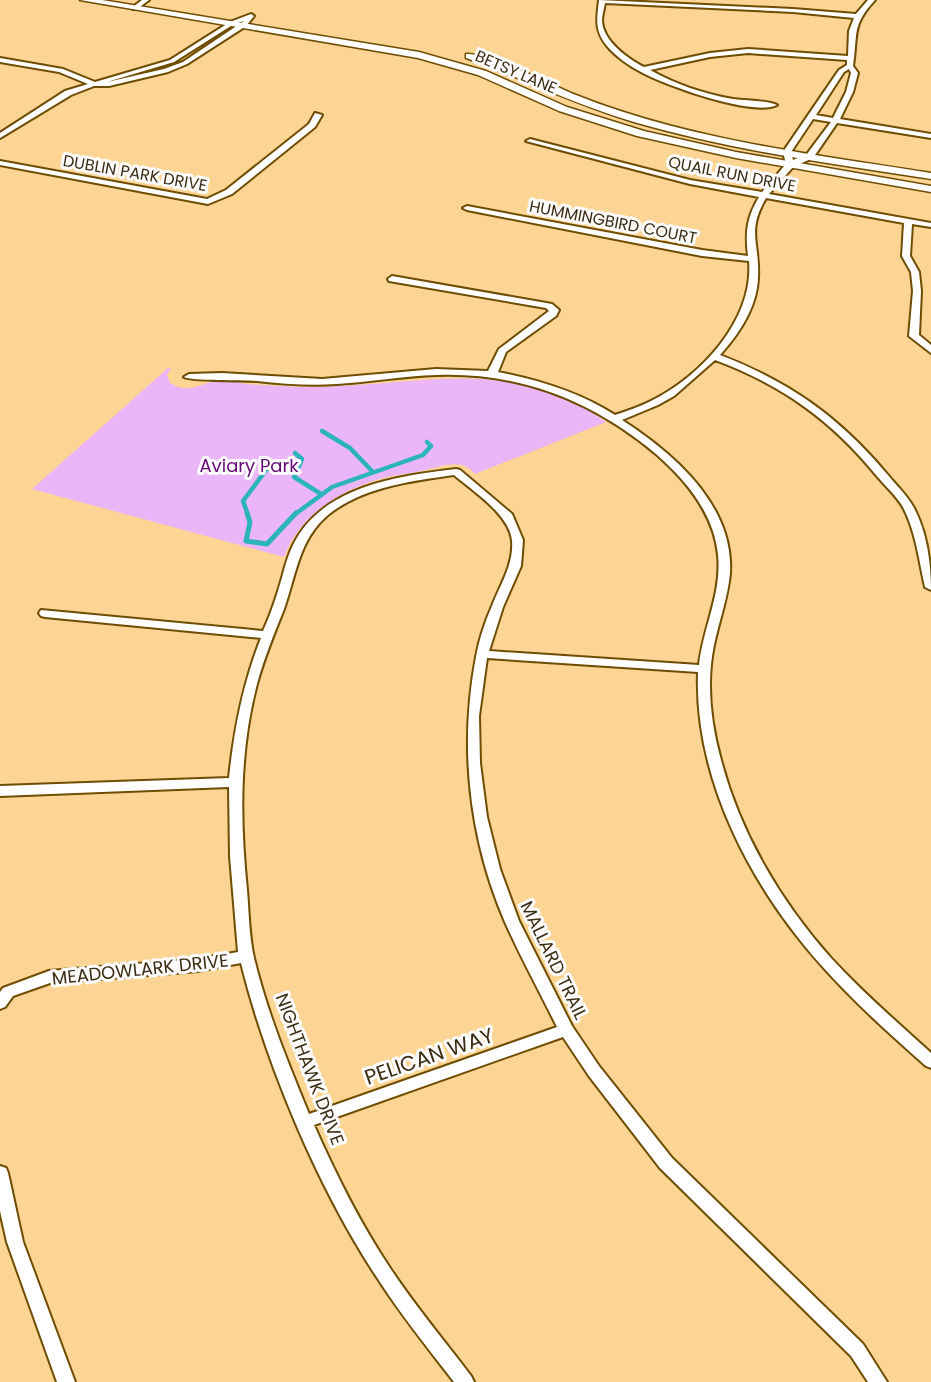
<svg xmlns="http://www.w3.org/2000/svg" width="931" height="1382" font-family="Poppins,sans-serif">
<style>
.green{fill:#eab6f7}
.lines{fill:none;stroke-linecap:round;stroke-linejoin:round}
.stream-far1{stroke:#2bb5bb;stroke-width:4.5}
.stream{stroke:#2bb5bb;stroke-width:5}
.minor-casing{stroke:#6e4c00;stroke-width:4}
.secondary-casing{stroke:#6e4c00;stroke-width:3}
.minor{fill:#fff;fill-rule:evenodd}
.secondary{fill:#fff;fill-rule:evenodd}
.labels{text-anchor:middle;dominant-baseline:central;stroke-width:6;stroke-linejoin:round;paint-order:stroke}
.far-street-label{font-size:16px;fill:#3c2c12;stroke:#fcfcfc}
.park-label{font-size:18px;fill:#640a76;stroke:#fcfcfc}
.street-label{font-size:18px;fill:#3c2c12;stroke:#fcfcfc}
.near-street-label{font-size:21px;fill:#3c2c12;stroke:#fcfcfc}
</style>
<rect width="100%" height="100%" fill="#fcd595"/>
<path class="green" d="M168,368L171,369L167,374L170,383C192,396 202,381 221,380C230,380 239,383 247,384C269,386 290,387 311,387C417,387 511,353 606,422L475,474C462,459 446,465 430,469C416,473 401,474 387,477C344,488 300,513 284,557L32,489Z"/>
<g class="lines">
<g class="stream-far1">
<path d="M322,431L350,448L372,471"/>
<path d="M295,453L302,459L294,477L321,494"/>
<path d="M248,515L243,501L267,469"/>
<path d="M294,515L332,487L423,455L431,446L427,442"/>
</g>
<path class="stream" d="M247,513L250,522L246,541L267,544L296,513"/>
<g class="minor-casing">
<g id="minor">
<path d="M142,0H149L137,9H133V7Z"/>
<path d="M599,0L793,9L856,14L868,0H875C851,26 858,34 853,66L858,73L853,92L840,119L931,134V138L837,123L813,158L793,167L769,194L931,223V227L912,224L910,256L919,272L921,291L919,335L931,345V353L909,336L913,291L911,272L902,256L904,223L766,198C746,232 760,243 758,278C757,307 739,334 720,355C790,382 839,417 887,474C896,485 907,495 914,508C927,533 931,563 931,590L925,587C919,561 916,533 904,509C897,496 885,486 876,475C831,420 782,385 715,360L674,396L658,405L622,420C673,453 734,505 730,573C728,597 719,621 714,645C706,683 711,724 721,760C740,833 781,902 831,958C862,992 897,1022 931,1053V1068L926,1066C890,1034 854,1002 822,966C752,888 694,780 698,672L487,658L479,716L480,763L487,817L500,869L519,921L572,1026L599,1066L672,1158L863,1344L887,1382H868L851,1356L660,1168L589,1076L563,1037L314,1125C336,1175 360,1223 390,1268C415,1306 444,1340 471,1376L474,1382H454C428,1348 401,1315 378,1279C319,1190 267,1067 241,963L198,971L50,983L13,996L5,1007L0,1009V992L3,988L49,971L198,959L238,952L230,856L229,787L0,796V786L229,778C234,730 243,683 261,638L45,617L41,616L39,613L41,610L263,631C269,618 274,604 278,591C283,576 286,559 293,545C322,486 398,476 456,469L460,470L512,514L523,540L521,566L503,607L489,651L699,665C703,628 722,593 718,555C714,514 687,481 656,454C593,401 520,372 437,375C403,376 370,382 337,384C310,386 284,384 257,381C244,380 191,381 184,377L189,374L222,373L322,379L436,369L488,371L499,349L549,311L546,308L389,281L388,279L392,276L552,304L559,310L556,316L506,352L498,372C539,380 579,392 615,415C627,411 639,407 651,401C700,377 754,320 749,261L702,256L467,210L463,208L467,206L702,250L748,256C745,232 747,217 759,197L690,184L526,141L530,139L690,180L762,192L786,164L783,152L839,70L847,65V60L748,53L710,57L650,70C675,84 704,94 733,99C747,101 765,100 777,105C752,117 665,85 641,72C631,67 615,56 607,46C594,30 597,18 599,0ZM605,3L793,12L854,18L849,31L848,56L748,49L710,53L644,67C628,59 603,41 602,21C602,15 604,9 605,3ZM849,69L851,73L846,92L833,118L816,115L844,72ZM813,119L831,122L807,154L793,160L791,152ZM454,475C473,491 510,515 512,541C514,564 500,585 492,606C485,622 479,640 476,657C459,746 469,839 505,922C521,958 540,992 557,1027L309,1114C288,1063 267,1012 254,958C249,936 249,913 247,890C240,821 239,752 257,684C264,658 274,634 284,609C296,575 299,539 328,515C362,487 412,481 454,475Z"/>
<path d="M251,14L254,16L246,26L187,64L168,72L109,86H94L71,95L0,138V133L65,91L88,84L59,72L0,62V58L63,69L95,82L170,60L230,22ZM244,21L183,62L164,69L107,82L174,62L234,24Z"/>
<path d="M315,113L322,115L315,127L232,194L208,204L0,165V161L207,199L226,190L309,124Z"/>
<path d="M0,1166L6,1168L8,1173L23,1242L75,1382H57L7,1242L0,1211Z"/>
</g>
</g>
<g class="secondary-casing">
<g id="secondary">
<path d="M80,0H102L419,52L486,71L567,107L644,131L736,152L931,186V192L736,158L637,136L559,111L478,75L418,58Z"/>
<path d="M466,54C487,52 552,85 576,95C689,140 811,154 931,173V179C831,164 731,150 634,122C576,105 522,78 466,58Z"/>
</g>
</g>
<use href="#minor" class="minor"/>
<use href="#secondary" class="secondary"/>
</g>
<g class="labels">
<g class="far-street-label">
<text transform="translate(516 72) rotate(23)">BETSY LANE</text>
<text transform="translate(135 173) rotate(10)">DUBLIN PARK DRIVE</text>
<text transform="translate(732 174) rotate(11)">QUAIL RUN DRIVE</text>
<text transform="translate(613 222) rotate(11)">HUMMINGBIRD COURT</text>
</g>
<g class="park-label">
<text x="249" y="465">Aviary Park</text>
</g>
<g class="street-label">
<text transform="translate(554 960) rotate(64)">MALLARD TRAIL</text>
<text transform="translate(140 969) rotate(-6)">MEADOWLARK DRIVE</text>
<text transform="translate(310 1069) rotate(69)">NIGHTHAWK DRIVE</text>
</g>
<g class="near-street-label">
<text transform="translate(429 1056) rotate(-19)">PELICAN WAY</text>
</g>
</g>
</svg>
